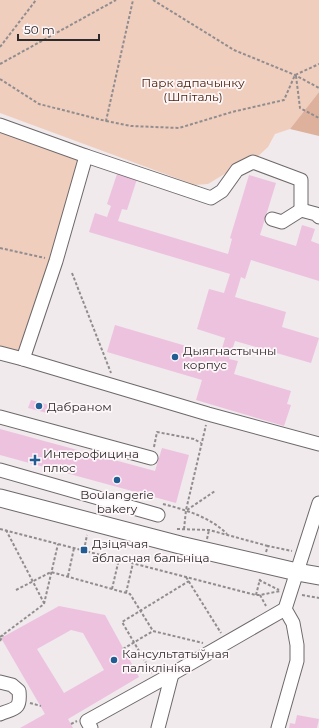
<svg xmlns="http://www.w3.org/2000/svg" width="319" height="728" font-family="Montserrat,sans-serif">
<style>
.green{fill:#f0cebe}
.forest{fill:#deb19c}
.building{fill:#edc2df;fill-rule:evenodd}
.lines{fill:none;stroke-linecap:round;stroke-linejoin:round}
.minor-casing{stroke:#6d6869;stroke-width:15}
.major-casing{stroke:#6d6869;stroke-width:19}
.path{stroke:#918d8e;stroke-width:2;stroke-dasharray:3 2;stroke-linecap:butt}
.minor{stroke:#fff;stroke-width:13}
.major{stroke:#fff;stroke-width:17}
.poi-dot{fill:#215c93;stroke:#fef7f9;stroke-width:1.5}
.labels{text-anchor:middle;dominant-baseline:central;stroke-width:3.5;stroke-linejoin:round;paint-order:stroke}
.park-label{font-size:12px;fill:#4c210b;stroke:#fef7f9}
.poi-label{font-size:12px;fill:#2d2a2b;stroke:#fef7f9;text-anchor:start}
</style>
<rect width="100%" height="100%" fill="#f0eaec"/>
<g class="green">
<path d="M0,0H319V92L290,129L275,134L268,147L255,159L236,167L208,184L195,185L0,113Z"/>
<path d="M0,130L81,160L20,361L0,356Z"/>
</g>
<path class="forest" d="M319,92V136L290,129Z"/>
<g class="building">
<path d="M117,174L137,179L127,210L122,209L118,221L228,254L232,239L230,238L249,175L276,183L260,235L296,246L302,225L315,229L311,241L319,244V281L251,260L245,279L241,277L235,297L286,312L282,327L319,338L311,363L235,341L229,359L238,361L234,374L291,391L287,404L291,405L284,426L196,400L202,380L107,352L115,325L220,356L225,338L197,329L209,289L224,293L230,274L89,232L95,213L107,217L111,206L107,204Z"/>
<path d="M31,400L49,405L47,413L28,408Z"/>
<path d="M0,429L155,471L162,448L189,455L176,503L0,455Z"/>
<path d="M59,606L105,615L139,677L68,719L73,728H20L45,714L1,638ZM71,630L83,633L104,670L64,693L37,649Z"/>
<path d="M297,715L319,719L317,728H289L290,723L295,724Z"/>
</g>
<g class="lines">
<g class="minor-casing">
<g id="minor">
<path d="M0,125L86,156L56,261L23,359"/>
<path d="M86,156L211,198L222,191L237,170L253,162L301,180V210"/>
<path d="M272,219L282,222L301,210L316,214L319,217"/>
<path d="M0,353L23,359L208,414L319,444"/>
<path d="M0,417L151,458"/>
<path d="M0,470L158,515"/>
<path d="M0,682L12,685L19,691C21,710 15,708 0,714"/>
<path d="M91,728L87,721L172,674L285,609L319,503"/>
<path d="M158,728L172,674"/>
<path d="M278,728L297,661V645L293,623L285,609"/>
</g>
</g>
<g class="major-casing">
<path id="major" d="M0,498L180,545L297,572L319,576"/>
</g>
<g class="path">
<path d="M153,0L234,50L295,75L319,88"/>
<path d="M0,47L36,0"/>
<path d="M0,64L116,0"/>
<path d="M296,76L300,108L319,118"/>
<path d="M0,79L39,104L106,121L133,0"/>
<path d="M106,121L131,126L179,128L232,112L284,100L295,75L319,64"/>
<path d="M0,248L45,258"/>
<path d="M72,273L111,373"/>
<path d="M154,447L157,432L194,439L201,443"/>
<path d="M163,504C186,510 210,517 227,534"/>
<path d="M187,510L215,491"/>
<path d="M0,529L256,595H260L280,591"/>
<path d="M177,529L209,530L268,546"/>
<path d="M184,529L186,510L206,425"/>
<path d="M6,530L44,603"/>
<path d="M207,539L209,530"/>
<path d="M84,550L87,535"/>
<path d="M266,552L268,546L292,551"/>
<path d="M68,576L74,548"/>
<path d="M186,577L221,633"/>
<path d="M259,580L279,590"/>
<path d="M112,589L119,559"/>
<path d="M16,590L51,572L130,594L153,631L203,643"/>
<path d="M126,593L133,563"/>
<path d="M256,595L260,579"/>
<path d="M260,595L266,606"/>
<path d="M302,595L319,598"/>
<path d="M0,637L44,604L58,544"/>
<path d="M0,641L3,635"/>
<path d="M123,649L153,631"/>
<path d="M152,673L122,622L189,581"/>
<path d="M30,703L41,706"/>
<path d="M71,724L77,721"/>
</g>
<use href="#minor" class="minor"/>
<use href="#major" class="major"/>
</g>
<g class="poi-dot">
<circle cx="175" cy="357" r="4"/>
<circle cx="39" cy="406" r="4"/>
<path d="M33 454h4v4h4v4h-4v4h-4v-4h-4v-4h4z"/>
<circle cx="117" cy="480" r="4"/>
<rect x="80" y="546" width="8" height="8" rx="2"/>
<circle cx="114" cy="660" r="4"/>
</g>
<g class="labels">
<g class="park-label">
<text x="193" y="82">Парк адпачынку<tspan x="193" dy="14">(Шпіталь)</tspan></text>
</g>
<g class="poi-label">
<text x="183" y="350">Дыягнастычны<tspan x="183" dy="14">корпус</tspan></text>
<text x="47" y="406">Дабраном</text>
<text x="43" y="453">Интерофицина<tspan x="43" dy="14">плюс</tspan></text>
<text x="117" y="494" text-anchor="middle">Boulangerie<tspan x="117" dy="14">bakery</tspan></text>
<text x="92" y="543">Дзіцячая<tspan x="92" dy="14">абласная бальніца</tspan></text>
<text x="122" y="653">Кансультатыўная<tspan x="122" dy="14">паліклініка</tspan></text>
</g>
</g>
<path d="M18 34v6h81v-6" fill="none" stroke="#2d2a2b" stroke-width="2"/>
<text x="24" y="34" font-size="12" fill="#2d2a2b" stroke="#fef7f9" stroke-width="3" paint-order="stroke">50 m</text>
</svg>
